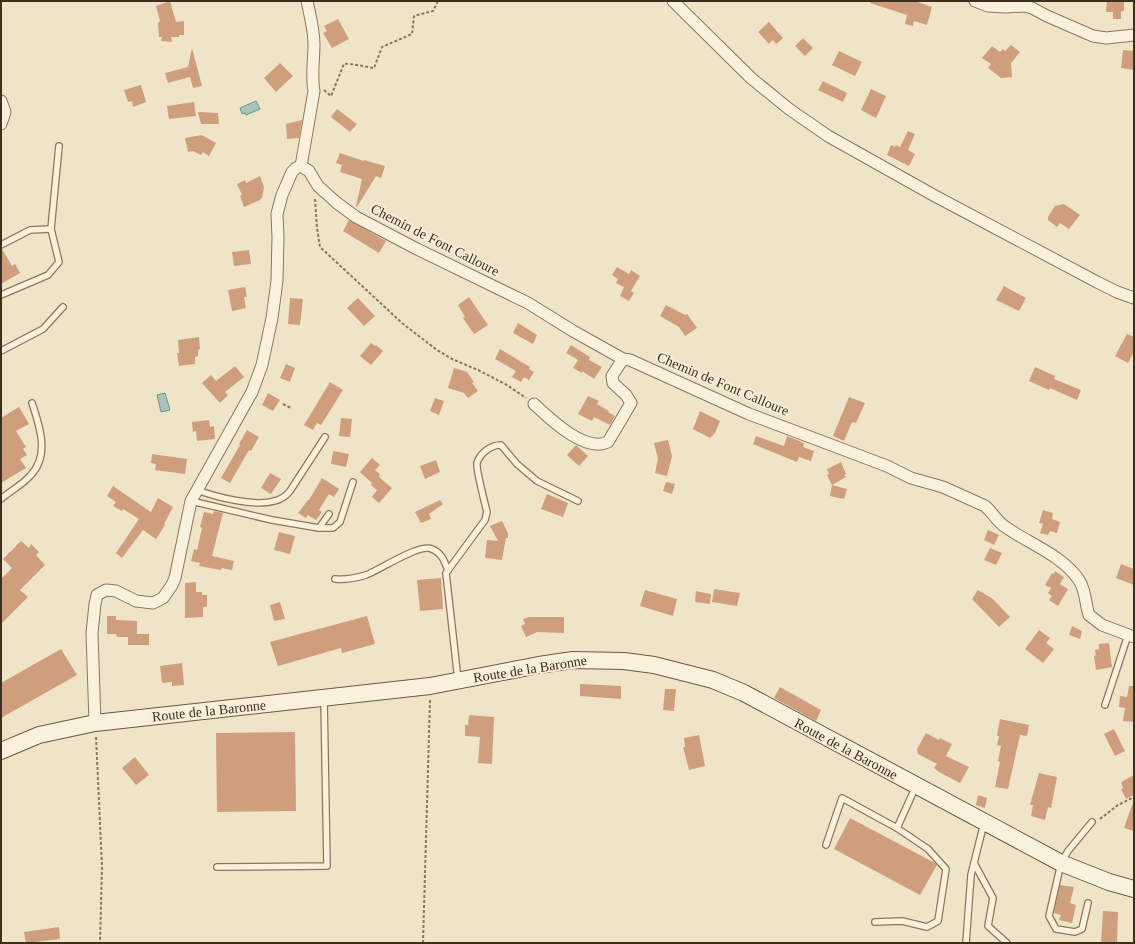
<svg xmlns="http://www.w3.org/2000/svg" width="1135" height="944" font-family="'Times New Roman',serif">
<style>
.water{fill:#a9c4bc;stroke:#6f938a}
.building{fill:#cf9f7d}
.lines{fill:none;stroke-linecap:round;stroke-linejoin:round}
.service-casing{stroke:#8d765c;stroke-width:8}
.minor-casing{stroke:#8d765c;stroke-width:13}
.secondary-casing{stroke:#6f573f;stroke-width:18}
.path{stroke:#8d765c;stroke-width:2;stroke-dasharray:3 2;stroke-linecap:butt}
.service{stroke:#faf1dc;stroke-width:5.5}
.minor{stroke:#faf1dc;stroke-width:11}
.secondary{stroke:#faf1dc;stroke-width:16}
.labels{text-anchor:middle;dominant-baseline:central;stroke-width:4;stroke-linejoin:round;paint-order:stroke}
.street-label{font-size:14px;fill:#3d2e20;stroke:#f7eed8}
</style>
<rect width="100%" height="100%" fill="#f0e4c8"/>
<g class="water">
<path d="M256,101L260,109L246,115L245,113L242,114L240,108Z"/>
<path d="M165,393L170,410L161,412L157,395Z"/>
</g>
<g class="building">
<path d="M170,1L176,22L184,21V35H179V37H171L172,42L161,41L162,37H159L158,23L160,21L156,6Z"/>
<path d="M870,1H915L932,7L927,25L914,21L913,26L905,24L907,15L870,3Z"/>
<path d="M1107,1H1124V11H1121V19H1113V12H1106Z"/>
<path d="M338,19L349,39L332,48L323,33L327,31L324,26Z"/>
<path d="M769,22L783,38L776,44L773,40L769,44L758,32Z"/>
<path d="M803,38L813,48L805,56L795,46Z"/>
<path d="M1011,45L1020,52L1011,63L1012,77L1001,78L988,68L991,64L982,58L992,46L1000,52L1003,49L1005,51Z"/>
<path d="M192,48L202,86L193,88L190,77L168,83L165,73L188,67Z"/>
<path d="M1123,50L1134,51V70L1121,68Z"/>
<path d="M839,51L862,62L855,76L832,65Z"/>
<path d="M280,63L293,76L276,92L264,78Z"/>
<path d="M823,81L847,93L843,102L818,90Z"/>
<path d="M141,85L146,102L133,107L132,101L128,102L124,90Z"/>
<path d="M871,89L886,96L876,118L861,110Z"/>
<path d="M194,102L196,116L169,119L167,106Z"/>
<path d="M337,109L357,124L350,132L331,117Z"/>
<path d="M198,112L218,113L219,124H201Z"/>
<path d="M302,120L299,138L287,139L286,124Z"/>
<path d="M908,131L915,134L908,150L915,154L909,166L887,155L891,145L895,147L896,145L900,147Z"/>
<path d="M202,135L216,143L209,156L203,152L201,155L193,151L188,152L185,138Z"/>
<path d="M340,153L364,161V160L385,166L381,178L376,176L357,207L356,206L362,179L340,172L342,165L336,163Z"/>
<path d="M260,176L264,187L262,198L260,199V200L244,207L240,196L242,195L237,184L245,180L246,183Z"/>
<path d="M1064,204L1080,215L1069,229L1060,223L1057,227L1048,220V217L1055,206Z"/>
<path d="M349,220L386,241L379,253L343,231Z"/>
<path d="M1,249H2L12,266L15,264L20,273L1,284Z"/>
<path d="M249,250L251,264L234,266L232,252Z"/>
<path d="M617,267L629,274L631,270L640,276L631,291L634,293L629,301L620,296L624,287L616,283L618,279L612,275Z"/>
<path d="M1004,286L1026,298L1019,311L996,300Z"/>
<path d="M245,287L247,297H244L246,308L232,311L228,290Z"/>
<path d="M469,297L488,325L474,334L463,318L465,317L458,305Z"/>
<path d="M290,298L303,299L300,325L288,324Z"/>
<path d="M358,298L375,316L364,326L347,308Z"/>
<path d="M666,305L685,315L687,314L697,328L685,336L679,327L660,316Z"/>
<path d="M518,323L537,335L533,344L513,333Z"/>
<path d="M1127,334L1134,337V352L1128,363L1115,356Z"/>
<path d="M199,337L200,349L198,350V356L195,357V364L179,366L177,353H179L178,340Z"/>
<path d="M371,343L375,346L376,345L383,351L371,365L360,356Z"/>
<path d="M571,345L590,357L589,360L602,367L594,379L582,371V373L573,368L578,360L566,353Z"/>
<path d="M500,349L530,367L529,369L534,372L529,380L524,377L521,382L512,377L516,371L495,359Z"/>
<path d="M286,364L295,368L290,382L280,378Z"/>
<path d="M235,366L244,377L225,392L228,395L220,403L202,383L211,375L216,381Z"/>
<path d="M1035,367L1055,376L1054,379L1081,390L1077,400L1050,388L1049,390L1029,381Z"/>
<path d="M454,368L467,372L474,382L472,383L478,391L468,398L464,393L448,388Z"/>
<path d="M330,382L343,390L321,425L317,423L313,430L304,425Z"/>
<path d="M268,393L280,400L273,411L262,405Z"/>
<path d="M588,396L599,401L597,404L609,411L608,412L615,416L610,425L594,417L592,421L578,414Z"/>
<path d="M849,397L865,403L856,423L852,422L844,441L833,436Z"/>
<path d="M435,398L444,401L439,415L430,411Z"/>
<path d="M19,407L29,424L16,431L26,447L23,449L27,455L20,459L26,468L1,483V418Z"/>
<path d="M700,411L720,421L715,433L710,438L693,429Z"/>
<path d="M341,418L352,419L350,437L339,436Z"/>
<path d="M209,420L210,427L214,426L215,439L197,441L196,431L193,432L192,422Z"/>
<path d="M247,430L259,437L251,451L249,450L230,483L221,478L240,445L239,444Z"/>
<path d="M756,436L784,446L787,436L804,443L803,447L814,451L811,461L799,457L797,462L753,444Z"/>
<path d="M668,440L672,456L667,476L655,473L658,459L654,443Z"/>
<path d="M576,445L588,456L579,466L567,455Z"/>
<path d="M333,451L349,454L346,467L331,464Z"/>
<path d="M152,454L187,459L185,474L155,470L156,464L151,463Z"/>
<path d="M372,458L380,465L375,470L380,474L379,477L392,488L379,503L372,497L377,490L371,485L372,483L360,472Z"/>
<path d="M436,460L440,472L425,479L420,466Z"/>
<path d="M841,462L846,474L844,475L846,477L832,485L827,475L829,474L827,469Z"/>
<path d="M270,473L281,479L271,494L261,488Z"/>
<path d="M322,478L339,489L334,497L329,494L319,510L322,512L316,520L308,515L306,518L298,513L308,500H309Z"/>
<path d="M666,482L675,484L672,494L663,491Z"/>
<path d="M832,485L847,489L844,499L830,496Z"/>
<path d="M113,486L151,512L158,498L173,507L164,524L165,525L156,539L143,530L122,558L116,553L139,519L123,509L122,511L113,506L116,502L107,496Z"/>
<path d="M547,494L568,503L563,517L541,509Z"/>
<path d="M440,500L443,504L429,514L431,519L421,523L415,512Z"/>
<path d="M1043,510L1053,513L1052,519L1060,522L1057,533L1050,531L1048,535L1040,533L1043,524L1039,523Z"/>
<path d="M214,511L223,513L212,556L234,561L232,570L222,568L221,570L199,566L200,563L191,561L194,549L197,550L202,528L200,527L204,512L213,514Z"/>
<path d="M502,521L508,533V538H506L502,560L485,558L487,540L498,541L490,526Z"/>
<path d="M988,530L999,535L994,545L984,540Z"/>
<path d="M279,532L295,536L290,554L274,550Z"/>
<path d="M21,541L29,548L31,544L39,552L36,555L45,565L20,590L28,597L1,624V579L12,568L3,559Z"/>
<path d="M990,548L1002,553L996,565L984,560Z"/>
<path d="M1121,564L1134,569V585L1116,578Z"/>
<path d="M1055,571L1064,577L1060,584L1068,589L1058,606L1049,600L1052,596L1048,593L1051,588L1045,585L1052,573L1054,574Z"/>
<path d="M441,578L443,609L420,611L417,580Z"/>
<path d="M196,582V592H202V595H207V607H203V617L185,618V583Z"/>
<path d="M714,589L740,593L737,606L712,602Z"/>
<path d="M645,590L677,599L673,616L640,606Z"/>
<path d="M978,590L993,599L1010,617L999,627L972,599Z"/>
<path d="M696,591L711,594L710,604L695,602Z"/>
<path d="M280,602L285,619L274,621L270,605Z"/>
<path d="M107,616H116V620L137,621V634H149V645H128V637H117L116,634H107Z"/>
<path d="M367,616L375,644L342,653L341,648L278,666L270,642Z"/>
<path d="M529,617H564V633L537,632L526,637L521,626L525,624L523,619Z"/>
<path d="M1072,626L1082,631L1080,639L1069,635Z"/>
<path d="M1039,630L1050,638L1046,643L1054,649L1043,663L1025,649Z"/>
<path d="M1109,643L1112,667L1096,670L1094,656L1096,655L1095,650L1099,649V644Z"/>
<path d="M61,649L77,675L1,718V683Z"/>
<path d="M182,663L184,685L172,686V682L162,683L160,666Z"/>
<path d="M580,684L621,686V699L580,696Z"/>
<path d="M1129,686H1134V722L1123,721L1125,708L1119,707L1120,696L1127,697Z"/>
<path d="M780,687L821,710L816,721L774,698Z"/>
<path d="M665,689H676L674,711L663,710Z"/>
<path d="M469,715L494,717L492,764L478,763L480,737L465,736V725H468Z"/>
<path d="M1000,719L1029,725L1027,736L1020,735L1008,789L995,787L1000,762L998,761L1001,746L997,745L999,736H997Z"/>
<path d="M1114,729L1125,751L1115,756L1104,734Z"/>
<path d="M295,732L296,811L217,812L216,733Z"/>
<path d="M926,733L939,740L940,738L952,744L946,756L969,767L960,783L939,772L934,768L937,764L918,754L917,749Z"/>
<path d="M699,735L705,766L689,770L683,747H685L684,738Z"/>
<path d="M135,757L149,775L136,785L122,768Z"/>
<path d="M1039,773L1057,777L1051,808L1048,807L1045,820L1031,816L1033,805H1030Z"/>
<path d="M1134,775V795L1126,799L1121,789L1123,788L1121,782Z"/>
<path d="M978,795L987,798L985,808L976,805Z"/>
<path d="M1132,805H1134V831L1124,828Z"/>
<path d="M850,818L935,863L937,865L920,895L834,849Z"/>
<path d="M1060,885L1074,887L1070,903L1076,905L1072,923L1059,920L1061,915L1054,913Z"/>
<path d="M1103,911L1118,912L1117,943H1101Z"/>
<path d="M59,927L60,939L26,943L24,932Z"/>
</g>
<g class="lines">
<g class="service-casing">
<g id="service">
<path d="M1,245L30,230L51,229"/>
<path d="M1,295L48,275L59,262L51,229L59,146"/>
<path d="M1,351L43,329L63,307"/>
<path d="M197,490C216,497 255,507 274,501C280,500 286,496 290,491L325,437"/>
<path d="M1,499C10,491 22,485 30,476C50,456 40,427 32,403"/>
<path d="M191,501L272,520L319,528L329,514"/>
<path d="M319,528H333L340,522L353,482"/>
<path d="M335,579C345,580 356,578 366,575C380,570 419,543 432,549C442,553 444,561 448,570"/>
<path d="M458,680L446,573L485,520L487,512C485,504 476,469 477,463C480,453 491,445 501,445L517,464L537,481L578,501"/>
<path d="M1105,705L1128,635"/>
<path d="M826,845L842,798L897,828L916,786"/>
<path d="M974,863L993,898L988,926L1007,943"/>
<path d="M217,867L327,866L324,699"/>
<path d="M1088,903L1082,929L1075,932L1056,929L1049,916L1061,863L1068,851L1092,822"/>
<path d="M875,922L902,921L927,927L938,921L946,869L928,849L897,828"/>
<path d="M966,943L971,875L984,823"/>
</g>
</g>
<g class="minor-casing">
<g id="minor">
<path d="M673,1L751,78L789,109L828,136L935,196L1097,282L1117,292L1134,298"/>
<path d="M975,1L988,6L1005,7L1025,6L1032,8L1047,16L1093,36L1106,38L1134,35"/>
<path d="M1,101L5,112L1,124"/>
<path d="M301,166L309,171L318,186L337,203L356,217L417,249L528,303L573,331L623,359L630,360L749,414L887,466L911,478L943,487L985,506C992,512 997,521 1004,526C1029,544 1061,554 1079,580C1086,591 1085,603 1089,615L1102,625L1134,637"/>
<path d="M301,166L314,91C311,75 314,60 314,44C314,30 310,15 307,1"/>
<path d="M534,404C550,419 585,453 608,442L631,403L626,395L613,383L612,376L623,359"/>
<path d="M95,723L92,633L95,604L97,595L106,590L116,591L136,601L153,603L163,598L172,585L175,578L191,501L252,392L262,365L272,318L277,281L278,237L277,214L282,195L292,172L296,168L301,166"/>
</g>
</g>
<g class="secondary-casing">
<path id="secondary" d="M1,751L39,735L95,723L430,686L539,665L573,660L624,661L654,665L713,680L744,693L1061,863L1109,882L1134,889"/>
</g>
<g class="path">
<path d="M324,90L331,96L344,64C351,63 366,67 374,68L382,47L412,34L414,16L433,11L438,1"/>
<path d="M315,199L317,228L320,247L402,323L437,350L452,359L478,370L507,385L526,398"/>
<path d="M283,404L291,408"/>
<path d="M96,737L102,866L100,943"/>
<path d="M1100,819L1118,805L1134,797"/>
<path d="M423,943L430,700"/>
</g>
<use href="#service" class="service"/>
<use href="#minor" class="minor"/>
<use href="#secondary" class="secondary"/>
</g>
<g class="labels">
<g class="street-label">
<text transform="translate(435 240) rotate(27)">Chemin de Font Calloure</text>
<text transform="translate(723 384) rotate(23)">Chemin de Font Calloure</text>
<text transform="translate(530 669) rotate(-9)">Route de la Baronne</text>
<text transform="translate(209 711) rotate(-6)">Route de la Baronne</text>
<text transform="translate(846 749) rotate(28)">Route de la Baronne</text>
</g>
</g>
<rect width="1135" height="944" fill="none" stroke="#3d2e20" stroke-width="4"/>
</svg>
